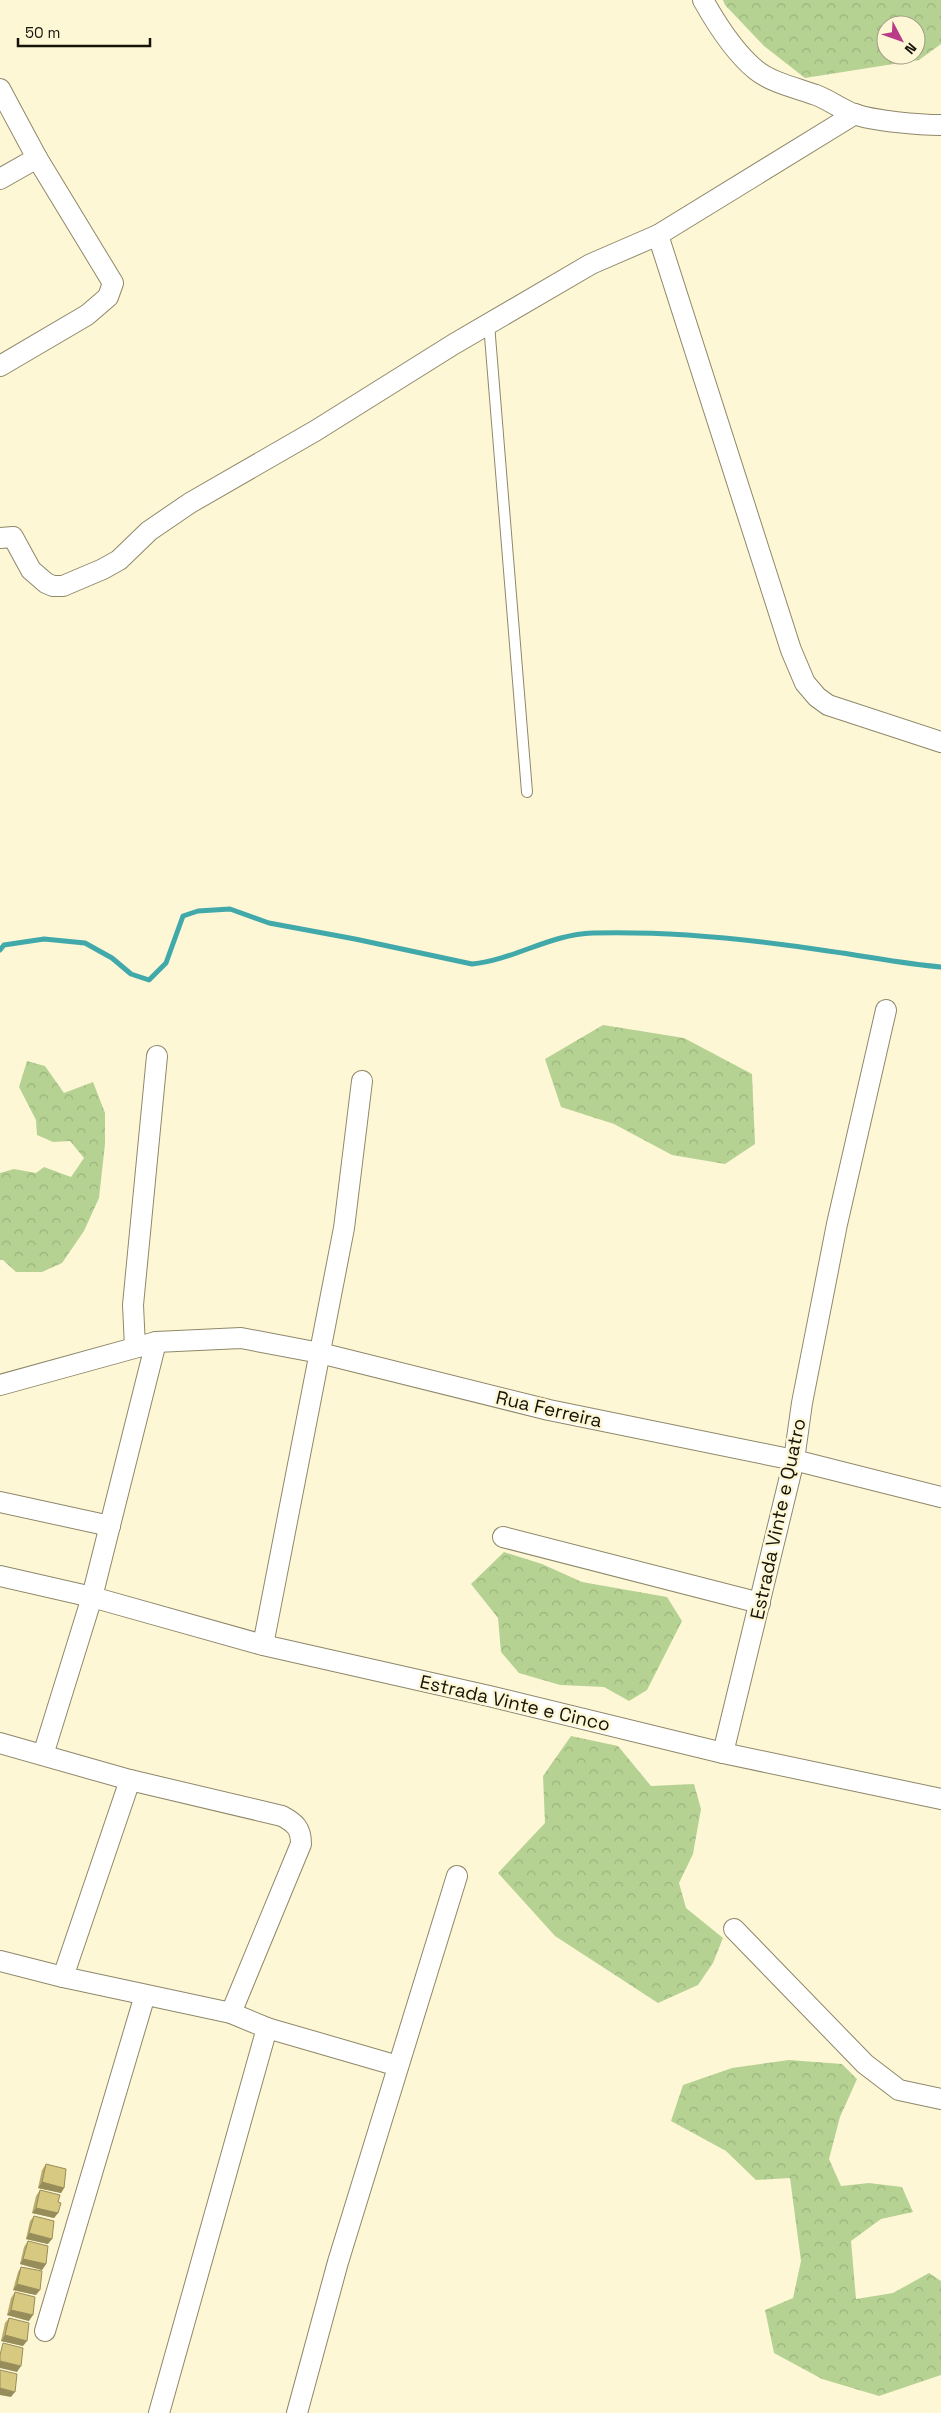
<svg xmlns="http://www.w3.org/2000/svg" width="941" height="2413" font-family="'Space Grotesk',sans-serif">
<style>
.forest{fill:url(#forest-crowns);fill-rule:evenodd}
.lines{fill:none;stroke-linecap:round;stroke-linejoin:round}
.stream{stroke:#42a9aa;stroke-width:5}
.service-casing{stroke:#8e886a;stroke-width:12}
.minor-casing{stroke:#8e886a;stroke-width:22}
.service{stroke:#fff;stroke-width:10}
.minor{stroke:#fff;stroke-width:20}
.wall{fill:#baad6e}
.shaded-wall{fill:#978d5a}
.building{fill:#d8c980;stroke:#978d5a}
.labels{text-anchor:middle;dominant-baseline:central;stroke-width:5;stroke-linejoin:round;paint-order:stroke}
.street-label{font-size:19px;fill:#161408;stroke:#fef7d6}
</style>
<defs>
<pattern id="forest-crowns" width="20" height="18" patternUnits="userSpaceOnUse" patternTransform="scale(1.25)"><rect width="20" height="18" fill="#b5d293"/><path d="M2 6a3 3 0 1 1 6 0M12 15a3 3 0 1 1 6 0" fill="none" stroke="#9bb37d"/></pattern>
</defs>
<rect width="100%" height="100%" fill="#fef7d6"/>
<g class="forest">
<path d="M723,0H941V44L919,60L805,78L764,46L725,5ZM886,25H916V55H886Z"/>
<path d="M603,1025L684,1038L752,1074L755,1144L725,1164L672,1155L614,1124L561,1107L545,1059Z"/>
<path d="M27,1061L45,1066L64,1093L93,1082L105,1113V1144L99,1198L84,1231L62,1263L42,1272H16L3,1260H0V1173L14,1169L36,1173L44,1167L71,1177L84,1158L70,1141L53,1142L37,1135L36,1120L19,1087Z"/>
<path d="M504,1552L542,1564L582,1582L667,1597L682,1621L647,1690L629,1701L604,1687L560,1685L519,1673L501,1652L498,1618L471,1584Z"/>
<path d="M571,1736L618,1746L651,1786L694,1784L701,1809L693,1854L679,1883L686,1908L723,1938L713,1963L698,1985L658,2003L555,1936L498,1873L545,1823L543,1776Z"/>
<path d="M789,2060L842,2064L857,2079L840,2117L829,2159L841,2186L869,2183L902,2187L913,2212L881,2219L851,2241L856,2299L893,2293L929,2273L941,2281V2375L879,2396L822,2379L774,2353L765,2310L793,2298L801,2261L790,2178L756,2180L726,2151L671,2121L683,2085L732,2068Z"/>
</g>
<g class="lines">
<path class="stream" d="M0,950L4,945L44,939L85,943L112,958L131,974L149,980L166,963L183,916L198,911L230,909L269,923L355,939L472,964C514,960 550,934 593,933C671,931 751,939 828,951C866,956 903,964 941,967"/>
<g class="service-casing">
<path id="service" d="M489,324L527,792"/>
</g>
<g class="minor-casing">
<g id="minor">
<path d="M703,0C717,25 734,52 756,70C772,83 797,88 816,95C829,100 841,109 854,114C874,121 919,125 941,125"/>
<path d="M0,89L37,158L113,283L108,297L87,315L0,366"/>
<path d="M0,179L37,158"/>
<path d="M658,235L855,114"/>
<path d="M0,538L13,537L31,570L46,583L53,586H63L103,569L119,560L149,531L190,503L315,431L454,344L591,264L658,235L791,650L805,683L817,697L828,705L941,742"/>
<path d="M156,1342L241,1338L320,1353L549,1410L794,1460L941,1497"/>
<path d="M135,1347L133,1305L157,1056"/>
<path d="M0,1385L156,1342L92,1597L43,1755"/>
<path d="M0,1502L110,1526"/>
<path d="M503,1537L760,1603"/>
<path d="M0,1576L92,1597L263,1645L489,1696L723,1753L941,1799"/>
<path d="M263,1645L344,1228L362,1081"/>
<path d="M0,1743L130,1780L282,1816C295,1823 301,1828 301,1844L231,2013"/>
<path d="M723,1753L794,1460L802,1403L837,1224L886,1010"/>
<path d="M734,1929L865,2064L899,2090L941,2099"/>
<path d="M0,1961L63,1977L231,2013L267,2028L398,2066"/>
<path d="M63,1977L130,1780"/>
<path d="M45,2331L145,1995"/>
<path d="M159,2413L267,2028"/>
<path d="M297,2413L338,2262L457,1876"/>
</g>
</g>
<use href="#service" class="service"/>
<use href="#minor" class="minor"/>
</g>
<g class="wall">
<path d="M46,2164L64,2188L61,2193L38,2188L42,2170Z"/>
<path d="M40,2190L58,2202V2213L54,2218L32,2213L36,2196Z"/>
<path d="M34,2216L48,2244L26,2239L30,2221Z"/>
<path d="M28,2241L46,2264L42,2270L20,2264L24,2247Z"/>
<path d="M21,2267L36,2295L13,2290L18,2272Z"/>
<path d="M15,2292L29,2321L7,2315L11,2298Z"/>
<path d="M9,2318L23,2346L1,2341L5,2323Z"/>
</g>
<g class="shaded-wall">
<path d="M42,2182L64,2188L61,2193L38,2188Z"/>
<path d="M36,2208L58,2213L54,2218L32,2213Z"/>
<path d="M29,2233L52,2239L48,2244L26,2239Z"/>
<path d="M23,2259L46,2264L42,2270L20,2264Z"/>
<path d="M17,2284L40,2290L36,2295L13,2290Z"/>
<path d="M11,2310L33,2315L29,2321L7,2315Z"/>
<path d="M5,2335L27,2341L23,2346L1,2341Z"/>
<path d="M0,2361L21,2366L17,2372L0,2368Z"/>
<path d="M0,2388L15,2392L11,2397L0,2395Z"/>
</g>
<g class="building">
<path d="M46,2164L66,2169L64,2188L42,2182Z"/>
<path d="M40,2190L60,2195L58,2202L61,2203L58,2213L36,2208Z"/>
<path d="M34,2216L54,2221L52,2239L29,2233Z"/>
<path d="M28,2241L48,2246L46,2264L23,2259Z"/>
<path d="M21,2267L42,2271L40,2290L17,2284Z"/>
<path d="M15,2292L35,2297L33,2315L11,2310Z"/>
<path d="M9,2318L29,2323L27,2341L5,2335Z"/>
<path d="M3,2343L23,2348L21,2366L0,2361V2355Z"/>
<path d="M0,2370L17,2374L15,2392L0,2388Z"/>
</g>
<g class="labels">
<g class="street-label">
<text transform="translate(549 1409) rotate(13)">Rua Ferreira</text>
<text transform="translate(778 1519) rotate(-78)">Estrada Vinte e Quatro</text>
<text transform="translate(515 1703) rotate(13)">Estrada Vinte e Cinco</text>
</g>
</g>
<g transform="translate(901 40) rotate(131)"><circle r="24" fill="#fef7d6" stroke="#a19c84"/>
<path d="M0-4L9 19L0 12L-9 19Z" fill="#b93a86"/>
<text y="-8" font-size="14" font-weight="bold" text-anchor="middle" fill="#161408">N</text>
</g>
<path d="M18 38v8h132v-8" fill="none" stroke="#161408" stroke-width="2.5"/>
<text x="25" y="38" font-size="15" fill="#161408" stroke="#fef7d6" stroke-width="4" paint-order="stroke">50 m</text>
</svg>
